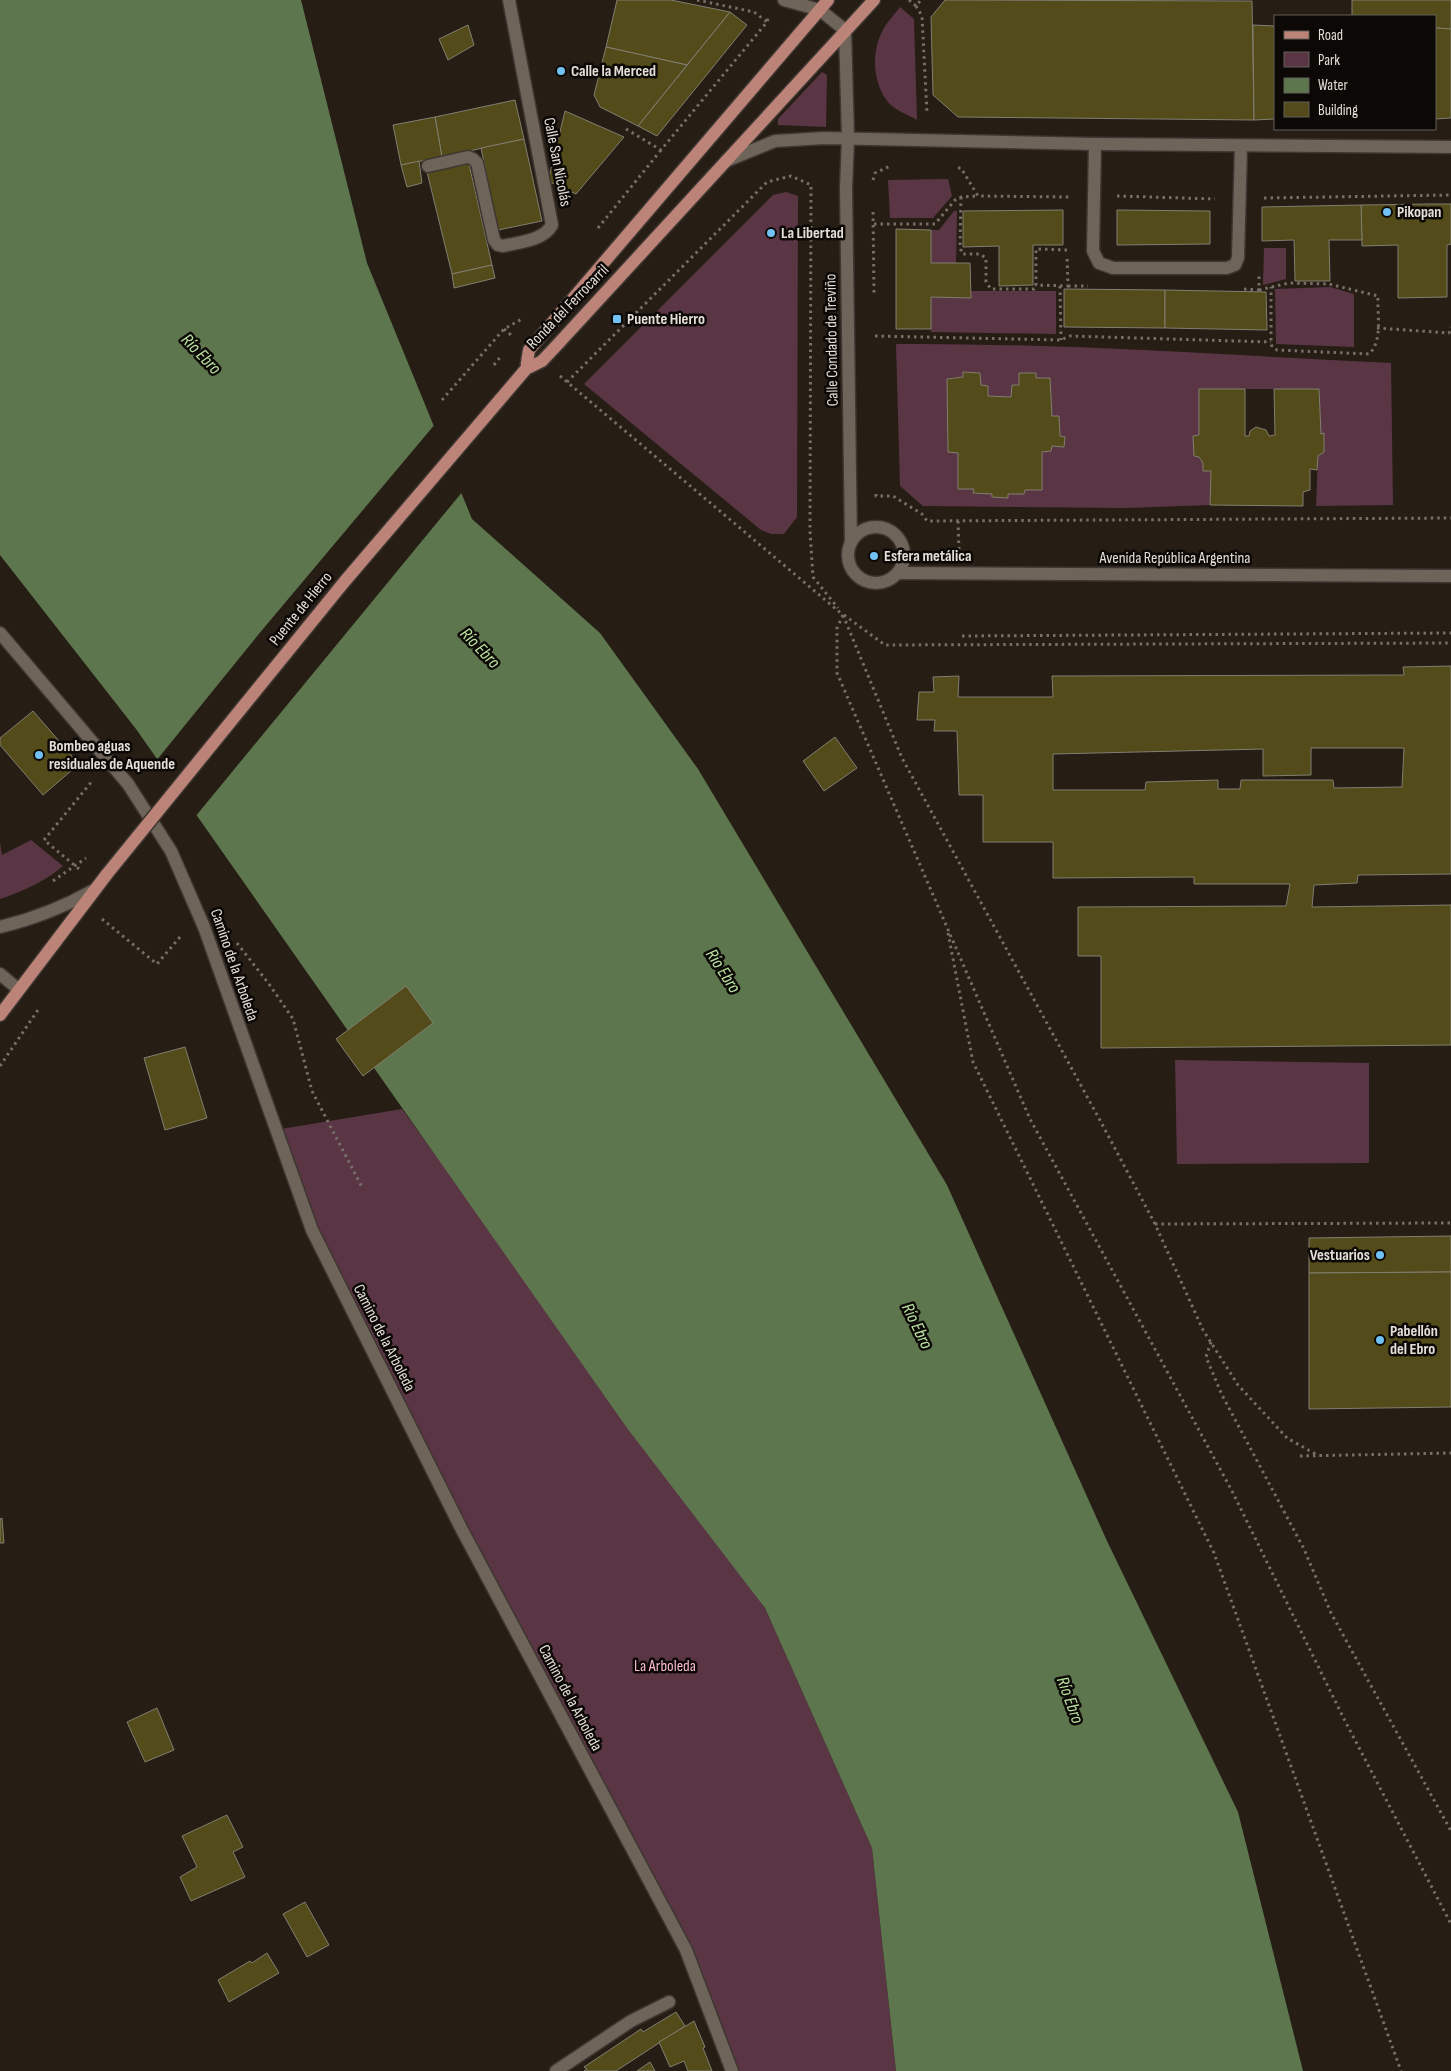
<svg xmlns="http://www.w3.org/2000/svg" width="1451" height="2071" font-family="'Sofia Sans Condensed',sans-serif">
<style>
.green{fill:#5a3645;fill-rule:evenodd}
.water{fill:#5d764d}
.pier{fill:#261d15}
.building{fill:#534b1a;stroke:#817f71;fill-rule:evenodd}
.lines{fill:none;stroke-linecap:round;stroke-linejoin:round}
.minor-casing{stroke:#3e3631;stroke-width:15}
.major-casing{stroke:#3e3631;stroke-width:15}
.path{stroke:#776f68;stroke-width:3;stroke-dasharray:2.5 4;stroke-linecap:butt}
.minor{stroke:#6f645a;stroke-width:12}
.major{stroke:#bc8478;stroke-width:12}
.major-bridge-casing{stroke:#3e3631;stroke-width:15;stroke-linecap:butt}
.major-bridge{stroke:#bc8478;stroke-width:12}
.poi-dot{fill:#72c1f5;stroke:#0c0805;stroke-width:2}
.labels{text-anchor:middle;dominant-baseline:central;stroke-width:5;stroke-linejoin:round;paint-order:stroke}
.poi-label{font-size:16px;font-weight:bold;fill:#e4ded8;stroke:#0c0805;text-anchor:start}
.street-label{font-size:16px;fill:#e4ded8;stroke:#0c0805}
.park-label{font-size:16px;fill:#fabad2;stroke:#0c0805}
.water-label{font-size:18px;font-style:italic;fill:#b8e19f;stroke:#0c0805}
</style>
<rect width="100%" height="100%" fill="#261d15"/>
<g class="green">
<path d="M900,7L914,19L917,120C909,115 894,110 888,102C873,83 871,53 882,32C886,23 894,15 900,7Z"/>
<path d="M822,72L827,75L826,127L778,125V119Z"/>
<path d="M948,179L952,196L933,218H890L888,180Z"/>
<path d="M786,192L798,196L797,517L784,534H771L761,530L584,384L773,195Z"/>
<path d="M954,211H957L956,263H931V230H939Z"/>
<path d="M1264,248H1286V279L1263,285Z"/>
<path d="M1330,287L1354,294V347L1276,344L1275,289Z"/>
<path d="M971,291H1056V334L931,332V297L971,298Z"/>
<path d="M896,344C1061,343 1226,355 1391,363L1393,505L1316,506L1318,456L1324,452V434H1321L1319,389H1200L1199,435L1193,436L1194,456L1199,457L1211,471L1210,505L1126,508L923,506L900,486ZM963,372L980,373L981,385L988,386V396L1011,397L1012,385H1019V373H1036V378L1050,379L1052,416H1059L1060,436L1065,437L1064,446H1052L1051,451L1042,452V490H1025L1024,494L974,493V489H959L958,453L948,451V378L963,377Z"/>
<path d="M31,840L63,866C46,881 21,892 0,899V842L2,855Z"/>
<path d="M1175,1060L1369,1063V1163L1177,1164Z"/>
<path d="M402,1109L765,1608L872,1848L896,2071H732L686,1950L312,1230L275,1130Z"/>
</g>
<path class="water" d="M0,0H301L367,263L472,519L600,633L698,769L947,1185L1107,1541L1238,1812L1303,2071H896L872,1848L765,1608L627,1428L136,729L0,555Z"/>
<path class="pier" d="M436,423L463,491L195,817L156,761L258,635Z"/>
<g class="building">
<path d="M617,0H671L730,12L687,65L606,47Z"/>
<path d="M945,0L1252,1L1254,120L958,117L933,95L931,17Z"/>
<path d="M1352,0H1451V29L1435,28V16H1352Z"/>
<path d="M730,12L747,25L657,136L638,126Z"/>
<path d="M468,25L474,45L448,60L439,39Z"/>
<path d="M1253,25L1275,26V119L1254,120Z"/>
<path d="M1435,28L1451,29V118L1435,119Z"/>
<path d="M606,47L687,65L638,126L600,107L594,95Z"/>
<path d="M515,100L524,139L442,157L435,117Z"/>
<path d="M565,111L624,137L576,194L548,181Z"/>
<path d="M435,117L442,157L401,165L393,125Z"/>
<path d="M524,139L542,221L498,230L481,148Z"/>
<path d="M419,161L422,183L407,187L401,165Z"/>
<path d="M469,164L492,265L452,274L427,172Z"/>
<path d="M1428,204H1451V244L1447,245V297L1398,298V245L1362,246L1361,205Z"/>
<path d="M1361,205L1362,240H1329L1330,281H1295L1294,240L1262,241V207Z"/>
<path d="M1063,210V245H1033V285L999,286V246L963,247V211Z"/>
<path d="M1117,210L1210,211V244L1117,245Z"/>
<path d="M896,229L931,230V263H970L971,298L931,297V329H896Z"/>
<path d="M492,265L495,278L454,288L452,274Z"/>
<path d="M1064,289L1165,290V328L1064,327Z"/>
<path d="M1165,290L1266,292L1267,330L1165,328Z"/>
<path d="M963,372L980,373L981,385L988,386V396L1011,397L1012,385H1019V373H1036V378H1050L1052,416H1059L1060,436L1065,437L1064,447L1052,446L1051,451L1042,452V490H1025L1024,494H1008V498L992,497V494L973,493L974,489H958V453L948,452L947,379L963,377Z"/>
<path d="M1199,389H1245V436H1249L1250,431L1256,427L1266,430L1269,436L1275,435L1274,389H1319L1321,434L1324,433V452L1318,456L1317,470L1310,469V490L1303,492V506L1210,505L1211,471H1203V463L1199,457L1194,456L1193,436L1199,435Z"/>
<path d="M1451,666V874L1358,875L1357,883L1314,885L1312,907L1451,905V1045L1101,1048V956H1078V907L1286,906L1290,884H1194V877L1053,878V842H983V795H959L957,731H934L935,720H917L919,692H934L933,677L959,676L958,697H1053L1052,676L1404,675L1403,667ZM1311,748H1404L1402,787L1334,788L1333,780H1241L1240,789H1218V780L1146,782L1145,790H1053V754L1263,749V776L1311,775Z"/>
<path d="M33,711L79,764L43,795L0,745V738Z"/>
<path d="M835,737L857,768L824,791L803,761Z"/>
<path d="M406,986L433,1023L363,1076L336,1039Z"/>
<path d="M185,1047L207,1118L165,1130L144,1058Z"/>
<path d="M1451,1236V1272L1309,1273V1238Z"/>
<path d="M1451,1272V1407L1309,1409V1273Z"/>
<path d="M2,1518L4,1543H0V1519Z"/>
<path d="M157,1708L174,1750L145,1762L127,1722Z"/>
<path d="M227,1815L243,1847L233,1852L245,1877L191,1901L180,1877L197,1867L182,1836Z"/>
<path d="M305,1902L329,1945L307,1957L283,1914Z"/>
<path d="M267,1953L279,1973L229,2002L218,1980L250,1961L252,1963Z"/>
<path d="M676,2012L685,2026L616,2071H584L587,2069L584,2067L641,2029L643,2032Z"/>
<path d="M694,2021L705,2047L703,2048L712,2071H688L684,2061L670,2067L659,2042Z"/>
<path d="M650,2062L655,2071H637Z"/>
</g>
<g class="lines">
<g class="minor-casing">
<g id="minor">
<path d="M784,0L820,10L845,30L848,138L846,188L851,543"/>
<path d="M1095,144L1093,251L1099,263L1113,268H1227L1235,265L1238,258L1241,146"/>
<path d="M726,161L775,141L824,138L1095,144L1451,147"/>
<path d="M428,166L468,157L473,159L477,163L494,240L498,245L503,246C519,242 543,241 552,225L509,0"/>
<circle cx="876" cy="555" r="28"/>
<path d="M898,573L1451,576"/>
<path d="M0,633L128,784L171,851L204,927L312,1230L461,1528L686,1950L732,2071"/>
<path d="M0,927C33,919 64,907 94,890"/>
<path d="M0,974L18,989"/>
<path d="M556,2071L631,2021L669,2002"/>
</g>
</g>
<g class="major-casing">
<g id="major">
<path d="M526,369L542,361L558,344L874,0"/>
<path d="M526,369L529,350L828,0"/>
<path d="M0,1015L107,874"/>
</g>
</g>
<g class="path">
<path d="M697,0L754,12L767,22"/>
<path d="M909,0L916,6L921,0"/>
<path d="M916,6L922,16L927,113L928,114"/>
<path d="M626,129L661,150L767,22L768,18"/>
<path d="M958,168H961L978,196L1070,197"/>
<path d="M873,180L875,173L890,166"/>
<path d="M1117,196L1215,199"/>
<path d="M961,197L960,246L962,254H980L986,258V282L991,289H1034L1036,285"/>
<path d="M1264,198L1451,195"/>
<path d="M873,212L874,293"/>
<path d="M874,224H935L955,200L961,197L978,196"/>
<path d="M598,228L661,150"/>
<path d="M1067,250L1036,249V285L1068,286L1067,255"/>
<path d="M1060,286L1061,340"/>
<path d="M1068,286H1088"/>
<path d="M1244,289L1259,290V276"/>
<path d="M1259,290L1289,283L1329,284L1378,296C1377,314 1383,341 1369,354L1277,350L1272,347L1271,342V287"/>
<path d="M1377,328L1449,333L1451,327"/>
<path d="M504,329L511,335"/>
<path d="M875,336L1061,340L1070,336L1271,342"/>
<path d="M494,365L502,355"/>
<path d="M560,376L843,615L902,758L1102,1124L1155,1224L1203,1330L1238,1385L1287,1438L1319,1456"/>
<path d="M567,382L767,182L791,176L811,185L810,531L813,577L838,608"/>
<path d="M442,400L504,329L522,319"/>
<path d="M876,494V496H893L922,514L927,521L1451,518"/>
<path d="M958,521L959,550"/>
<path d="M843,615L837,628V673L1030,1119L1232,1491L1343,1717L1451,1924"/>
<path d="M844,615L885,645L1451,643"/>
<path d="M962,636L1451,633"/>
<path d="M79,869L44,840L93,780"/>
<path d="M53,881L86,858"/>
<path d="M102,919L157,964L180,937L179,935"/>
<path d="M948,933L973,1062L1214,1553L1401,2071"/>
<path d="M237,943L269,984L293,1019L312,1091L363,1189"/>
<path d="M0,1066L40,1007"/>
<path d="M1155,1224L1451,1223"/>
<path d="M1211,1342L1206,1357L1222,1395L1304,1549L1331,1613L1451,1831"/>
<path d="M1300,1456L1451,1453"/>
</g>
<use href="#minor" class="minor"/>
<use href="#major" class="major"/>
<g class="major-bridge-casing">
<path id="major-bridge" d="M107,874L345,581L526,369"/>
</g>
<use href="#major-bridge" class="major-bridge"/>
</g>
<g class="poi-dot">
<circle cx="561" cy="71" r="5"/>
<circle cx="1387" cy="212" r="5"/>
<circle cx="771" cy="233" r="5"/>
<rect x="612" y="314" width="10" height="10" rx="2.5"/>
<circle cx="874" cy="556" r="5"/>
<circle cx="39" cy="755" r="5"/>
<circle cx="1380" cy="1255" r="5"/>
<circle cx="1380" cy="1340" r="5"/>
</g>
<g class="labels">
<g class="poi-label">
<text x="571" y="71">Calle la Merced</text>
<text x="1397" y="212">Pikopan</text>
<text x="781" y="233">La Libertad</text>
<text x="627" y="319">Puente Hierro</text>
<text x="884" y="556">Esfera metálica</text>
<text x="49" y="746">Bombeo aguas<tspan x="49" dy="18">residuales de Aquende</tspan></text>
<text x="1370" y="1255" text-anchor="end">Vestuarios</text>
<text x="1390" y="1331">Pabellón<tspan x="1390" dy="18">del Ebro</tspan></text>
</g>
<g class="street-label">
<text transform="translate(557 162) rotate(79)">Calle San Nicolás</text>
<text transform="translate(568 307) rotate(-46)">Ronda del Ferrocarril</text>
<text transform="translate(832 340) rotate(-91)">Calle Condado de Treviño</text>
<text x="1175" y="558">Avenida República Argentina</text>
<text transform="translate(301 609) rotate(-51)">Puente de Hierro</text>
<text transform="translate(234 965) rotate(71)">Camino de la Arboleda</text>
<text transform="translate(384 1338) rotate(63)">Camino de la Arboleda</text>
<text transform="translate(570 1698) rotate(62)">Camino de la Arboleda</text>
</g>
<g class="park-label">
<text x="665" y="1666">La Arboleda</text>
</g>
<g class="water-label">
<text transform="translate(201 354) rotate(46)">Río Ebro</text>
<text transform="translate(480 648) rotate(46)">Río Ebro</text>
<text transform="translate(723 971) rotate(57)">Río Ebro</text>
<text transform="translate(917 1326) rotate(64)">Río Ebro</text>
<text transform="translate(1070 1700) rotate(70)">Río Ebro</text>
</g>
</g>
<rect x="1274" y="15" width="162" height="115" fill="#0c0805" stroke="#625e59"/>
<rect x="1284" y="31" width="25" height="8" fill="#bc8478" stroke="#625e59"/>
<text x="1318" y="40" font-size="15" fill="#e4ded8">Road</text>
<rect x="1284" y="52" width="25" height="15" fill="#5a3645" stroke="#625e59"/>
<text x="1318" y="65" font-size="15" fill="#e4ded8">Park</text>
<rect x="1284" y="78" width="25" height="15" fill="#5d764d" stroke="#625e59"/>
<text x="1318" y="90" font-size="15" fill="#e4ded8">Water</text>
<rect x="1284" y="102" width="25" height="15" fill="#534b1a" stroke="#625e59"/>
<text x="1318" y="115" font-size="15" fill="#e4ded8">Building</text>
</svg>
